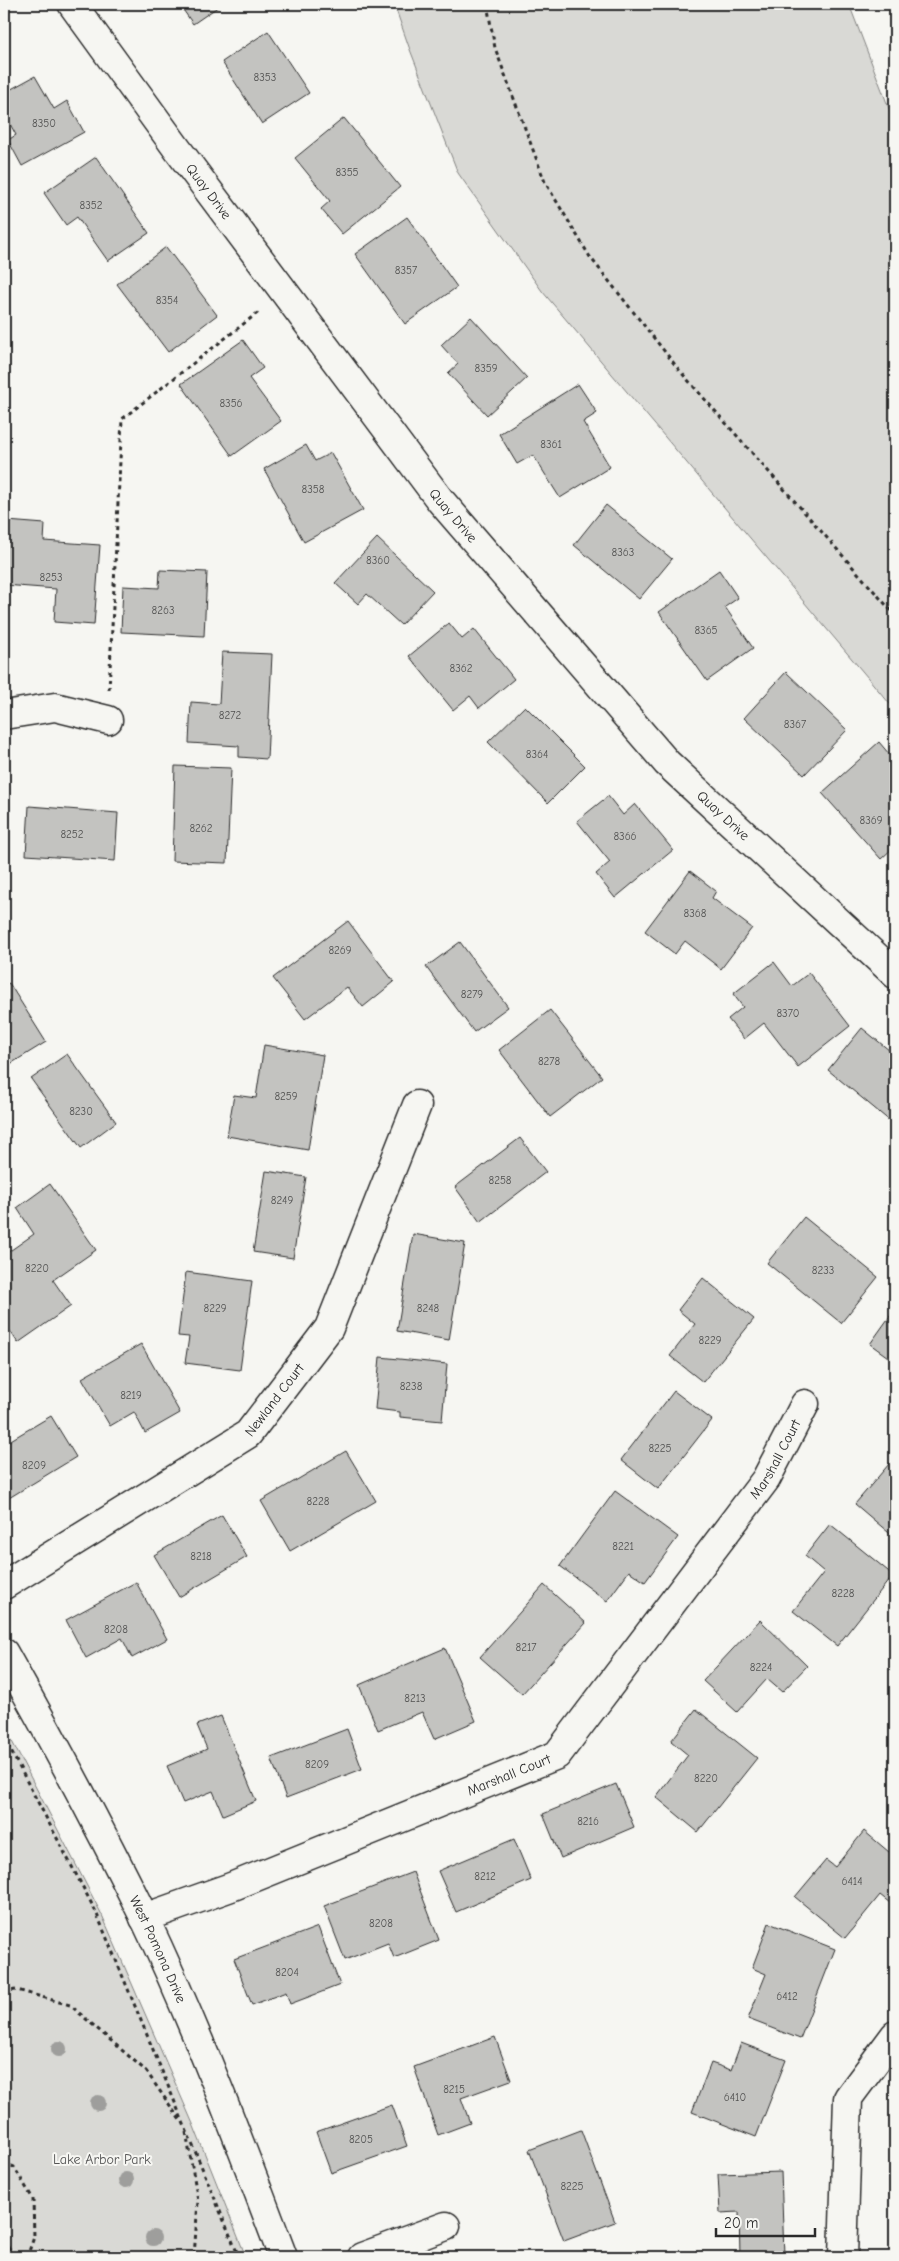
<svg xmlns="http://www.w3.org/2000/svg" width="899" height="2261" font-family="'Comic Neue',sans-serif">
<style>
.green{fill:#d9d9d5;stroke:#828280}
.building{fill:#c3c3c0;stroke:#2b2b2b}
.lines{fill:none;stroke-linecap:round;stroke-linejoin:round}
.street-casing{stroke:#2b2b2b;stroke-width:31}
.path{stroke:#2b2b2b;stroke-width:3;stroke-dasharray:4 4;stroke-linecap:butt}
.street{stroke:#f6f6f2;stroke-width:28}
.tree{fill:#9e9e9c}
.labels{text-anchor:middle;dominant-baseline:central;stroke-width:4;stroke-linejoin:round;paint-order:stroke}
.number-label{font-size:11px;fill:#515150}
.street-label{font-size:14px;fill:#2b2b2b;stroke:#f6f6f2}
.park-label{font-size:14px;fill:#565656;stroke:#f6f6f2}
</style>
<rect width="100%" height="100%" fill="#f6f6f2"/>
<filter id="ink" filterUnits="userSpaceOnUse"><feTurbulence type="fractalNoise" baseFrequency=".02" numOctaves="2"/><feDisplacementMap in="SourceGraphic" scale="10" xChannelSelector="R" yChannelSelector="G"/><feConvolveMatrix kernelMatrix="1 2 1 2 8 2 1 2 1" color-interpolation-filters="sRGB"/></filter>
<g filter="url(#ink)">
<g class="green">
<path d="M394,4H849L895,124V710L542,291L458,173L409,47Z"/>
<path d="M4,1726L102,1915L193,2124L246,2257H4Z"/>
</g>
<g class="building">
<path d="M179,4H222L193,24Z"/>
<path d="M268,31L309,93L262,124L222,62Z"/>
<path d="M35,76L54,109L67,101L84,132L22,166L8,140L16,135L4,113V93Z"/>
<path d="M344,118L400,187L342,234L321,209L330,201L295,158Z"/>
<path d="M96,157L149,233L108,261L77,217L66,225L44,193Z"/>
<path d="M407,217L457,287L405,324L355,254Z"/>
<path d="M166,247L217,315L168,352L117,284Z"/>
<path d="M471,317L527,378L487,415L448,373L458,364L441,345Z"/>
<path d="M243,340L263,368L249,378L281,421L232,456L181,384Z"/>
<path d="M578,384L597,413L583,422L610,467L560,498L533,455L517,464L499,434Z"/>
<path d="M306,445L315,461L331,453L363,510L304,542L264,469Z"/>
<path d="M606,505L672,559L639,599L574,545Z"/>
<path d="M7,521L45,524L44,541L100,545L94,625L54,622L56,589L4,585Z"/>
<path d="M377,538L433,591L401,625L367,594L358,604L335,583Z"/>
<path d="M160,570L207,572L204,636L121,632L123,586L159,588Z"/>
<path d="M719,570L738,598L725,607L753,648L707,681L659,612Z"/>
<path d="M449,623L462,639L474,629L514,679L479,708L470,696L453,710L409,656Z"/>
<path d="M222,652L272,654L267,759L239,757V746L189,743L191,702L219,704Z"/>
<path d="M786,672L847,730L804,775L744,718Z"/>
<path d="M525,706L585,766L548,803L488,742Z"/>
<path d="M879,742L895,761V774L893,776L895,779V846L881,859L822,793Z"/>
<path d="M175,766L231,768L227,863L172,861Z"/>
<path d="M608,796L623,815L635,804L673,850L615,898L596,874L610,862L577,821Z"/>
<path d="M29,806L118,813L115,861L26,855Z"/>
<path d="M690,871L716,891L712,898L752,928L721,969L685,941L675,954L645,931Z"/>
<path d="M348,921L394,982L363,1007L347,987L305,1019L273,978Z"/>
<path d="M460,942L508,1007L474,1032L426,967Z"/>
<path d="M774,962L792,986L809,973L850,1026L798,1067L764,1023L744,1039L728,1019L743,1007L733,994Z"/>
<path d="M9,983L46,1042L7,1066L4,1061V986Z"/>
<path d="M550,1010L602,1077L550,1117L499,1050Z"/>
<path d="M862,1028L895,1055V1116L891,1122L828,1070Z"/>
<path d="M264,1045L323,1055L308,1150L227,1136L234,1095L256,1098Z"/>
<path d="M67,1054L116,1122L81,1148L31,1079Z"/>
<path d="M520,1138L546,1172L480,1222L455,1187Z"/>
<path d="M266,1171L306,1177L293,1258L253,1252Z"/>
<path d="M50,1184L96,1250L53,1280L71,1306L18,1343L4,1322V1255L34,1234L17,1208Z"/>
<path d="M804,1217L878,1277L841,1323L767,1263Z"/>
<path d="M413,1234L465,1243L449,1340L397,1331Z"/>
<path d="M186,1272L252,1281L240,1370L185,1363L189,1337L178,1336Z"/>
<path d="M703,1278L754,1319L703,1382L670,1356L695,1324L678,1310Z"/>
<path d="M895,1309V1362L870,1344Z"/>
<path d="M141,1344L180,1413L145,1433L134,1412L110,1426L82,1378Z"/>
<path d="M380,1357L447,1364L442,1421L400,1417V1412L375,1409Z"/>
<path d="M674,1391L712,1420L658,1489L621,1460Z"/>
<path d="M51,1416L76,1457L4,1501V1444Z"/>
<path d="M346,1451L376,1501L290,1551L261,1501Z"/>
<path d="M895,1457V1538L855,1504Z"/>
<path d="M615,1491L678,1537L645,1582L629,1571L607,1601L560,1566Z"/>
<path d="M222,1515L247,1557L179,1597L154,1555Z"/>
<path d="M830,1524L893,1575L837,1646L793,1611L824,1572L805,1556Z"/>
<path d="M136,1582L167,1639L132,1658L122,1638L86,1658L66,1620Z"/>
<path d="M544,1585L586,1623L522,1694L480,1657Z"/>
<path d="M760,1620L807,1666L782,1692L767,1679L737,1712L703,1681Z"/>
<path d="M445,1648L476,1721L434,1739L422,1712L378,1730L359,1685Z"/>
<path d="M696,1709L757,1758L698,1832L656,1797L688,1755L671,1741Z"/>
<path d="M221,1716L256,1801L223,1815L213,1791L183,1803L167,1766L207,1749L197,1725Z"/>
<path d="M347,1729L362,1769L286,1798L271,1758Z"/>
<path d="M616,1784L634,1827L561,1858L543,1814Z"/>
<path d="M864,1831L895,1857V1907L880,1895L845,1938L795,1897L826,1860L835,1867Z"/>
<path d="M514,1839L531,1880L456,1912L438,1871Z"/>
<path d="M413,1872L439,1940L394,1958L388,1943L345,1960L324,1906Z"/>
<path d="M769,1923L835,1949L800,2039L748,2019L766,1974L752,1968Z"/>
<path d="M318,1927L340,1985L290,2004L286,1992L252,2005L234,1959Z"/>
<path d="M495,2037L511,2080L461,2098L470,2123L438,2135L414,2067Z"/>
<path d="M741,2043L786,2060L756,2137L692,2112L711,2063L731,2070Z"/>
<path d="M392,2105L407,2146L331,2173L316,2132Z"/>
<path d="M581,2130L615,2222L564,2241L529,2150Z"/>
<path d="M781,2172L784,2255L740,2256L739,2212L720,2213L718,2174Z"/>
</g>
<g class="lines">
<g class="street-casing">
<g id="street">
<path id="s1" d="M72,4L178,150L440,500L667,763L895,974"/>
<path d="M4,715L55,707L108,720"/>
<path id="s2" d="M4,1585L248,1434L329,1328L417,1105"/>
<path id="s3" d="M4,1653C53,1740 100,1828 144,1917C197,2028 240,2143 283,2257"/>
<path id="s4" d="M144,1918L231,1887L557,1755L766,1479L805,1404"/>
<path d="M362,2257L446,2226"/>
<path d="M843,2257L848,2098L895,2035"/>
</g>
</g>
<g class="path">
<path d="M487,4L495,48L545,182L590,257L680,371L895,615"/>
<path d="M109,690L122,419L260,311"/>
<path d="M4,1738L96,1912L239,2257"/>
<path d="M4,1991L17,1990L70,2005L146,2071L180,2120"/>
<path d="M186,2132L198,2201L194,2257"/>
<path d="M4,2163L14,2167L33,2199L34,2237L27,2257"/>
<path d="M4,2239L14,2257"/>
</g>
<use href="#street" class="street"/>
</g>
<g class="tree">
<circle cx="59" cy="2049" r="8"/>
<circle cx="98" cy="2103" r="8"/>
<circle cx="126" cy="2180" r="8"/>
<circle cx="153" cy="2238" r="8"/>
</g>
</g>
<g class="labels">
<g class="number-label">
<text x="265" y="77">8353</text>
<text x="44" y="123">8350</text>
<text x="347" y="172">8355</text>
<text x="91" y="205">8352</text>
<text x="406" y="270">8357</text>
<text x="167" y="300">8354</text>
<text x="486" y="368">8359</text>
<text x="231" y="403">8356</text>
<text x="551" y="444">8361</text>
<text x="313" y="489">8358</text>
<text x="623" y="552">8363</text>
<text x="378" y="560">8360</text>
<text x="51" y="577">8253</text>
<text x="163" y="610">8263</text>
<text x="706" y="630">8365</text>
<text x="461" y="668">8362</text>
<text x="230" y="715">8272</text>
<text x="795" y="724">8367</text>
<text x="537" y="754">8364</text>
<text x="871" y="820">8369</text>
<text x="201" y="828">8262</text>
<text x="72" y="834">8252</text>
<text x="625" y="836">8366</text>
<text x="695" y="913">8368</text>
<text x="340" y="950">8269</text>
<text x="472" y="994">8279</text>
<text x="788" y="1013">8370</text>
<text x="549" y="1061">8278</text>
<text x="286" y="1096">8259</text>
<text x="81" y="1111">8230</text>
<text x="500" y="1180">8258</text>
<text x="282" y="1200">8249</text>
<text x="37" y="1268">8220</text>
<text x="823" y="1270">8233</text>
<text x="215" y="1308">8229</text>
<text x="428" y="1308">8248</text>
<text x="710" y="1340">8229</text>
<text x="411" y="1386">8238</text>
<text x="131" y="1395">8219</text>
<text x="660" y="1448">8225</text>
<text x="34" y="1465">8209</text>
<text x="318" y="1501">8228</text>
<text x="623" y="1546">8221</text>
<text x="201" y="1556">8218</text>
<text x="843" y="1593">8228</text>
<text x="116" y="1629">8208</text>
<text x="526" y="1647">8217</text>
<text x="761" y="1667">8224</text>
<text x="415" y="1698">8213</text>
<text x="317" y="1764">8209</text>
<text x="706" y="1778">8220</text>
<text x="588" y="1821">8216</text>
<text x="485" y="1876">8212</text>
<text x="852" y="1881">6414</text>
<text x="381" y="1923">8208</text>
<text x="287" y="1972">8204</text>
<text x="787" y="1996">6412</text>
<text x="454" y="2089">8215</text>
<text x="735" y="2097">6410</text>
<text x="361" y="2139">8205</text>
<text x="572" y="2186">8225</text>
</g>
<g class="street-label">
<text stroke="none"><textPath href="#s1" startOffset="232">Quay Drive</textPath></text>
<text stroke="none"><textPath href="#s1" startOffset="638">Quay Drive</textPath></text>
<text stroke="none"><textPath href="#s1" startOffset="1042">Quay Drive</textPath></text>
<text stroke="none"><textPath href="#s2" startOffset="330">Newland Court</textPath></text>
<text stroke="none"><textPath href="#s4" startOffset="812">Marshall Court</textPath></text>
<text stroke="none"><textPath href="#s4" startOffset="392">Marshall Court</textPath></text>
<text stroke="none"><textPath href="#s3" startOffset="334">West Pomona Drive</textPath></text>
</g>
<g class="park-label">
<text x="102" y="2159">Lake Arbor Park</text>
</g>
</g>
<rect width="899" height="2261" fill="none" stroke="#f6f6f2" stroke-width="20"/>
<rect x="10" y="10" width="879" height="2241" fill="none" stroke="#2b2b2b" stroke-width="2" filter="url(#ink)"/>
<path d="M716 2228v8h99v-8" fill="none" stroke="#2b2b2b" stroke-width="2.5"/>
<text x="724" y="2228" font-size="15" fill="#2b2b2b" stroke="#f6f6f2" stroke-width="4" paint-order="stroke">20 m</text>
</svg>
